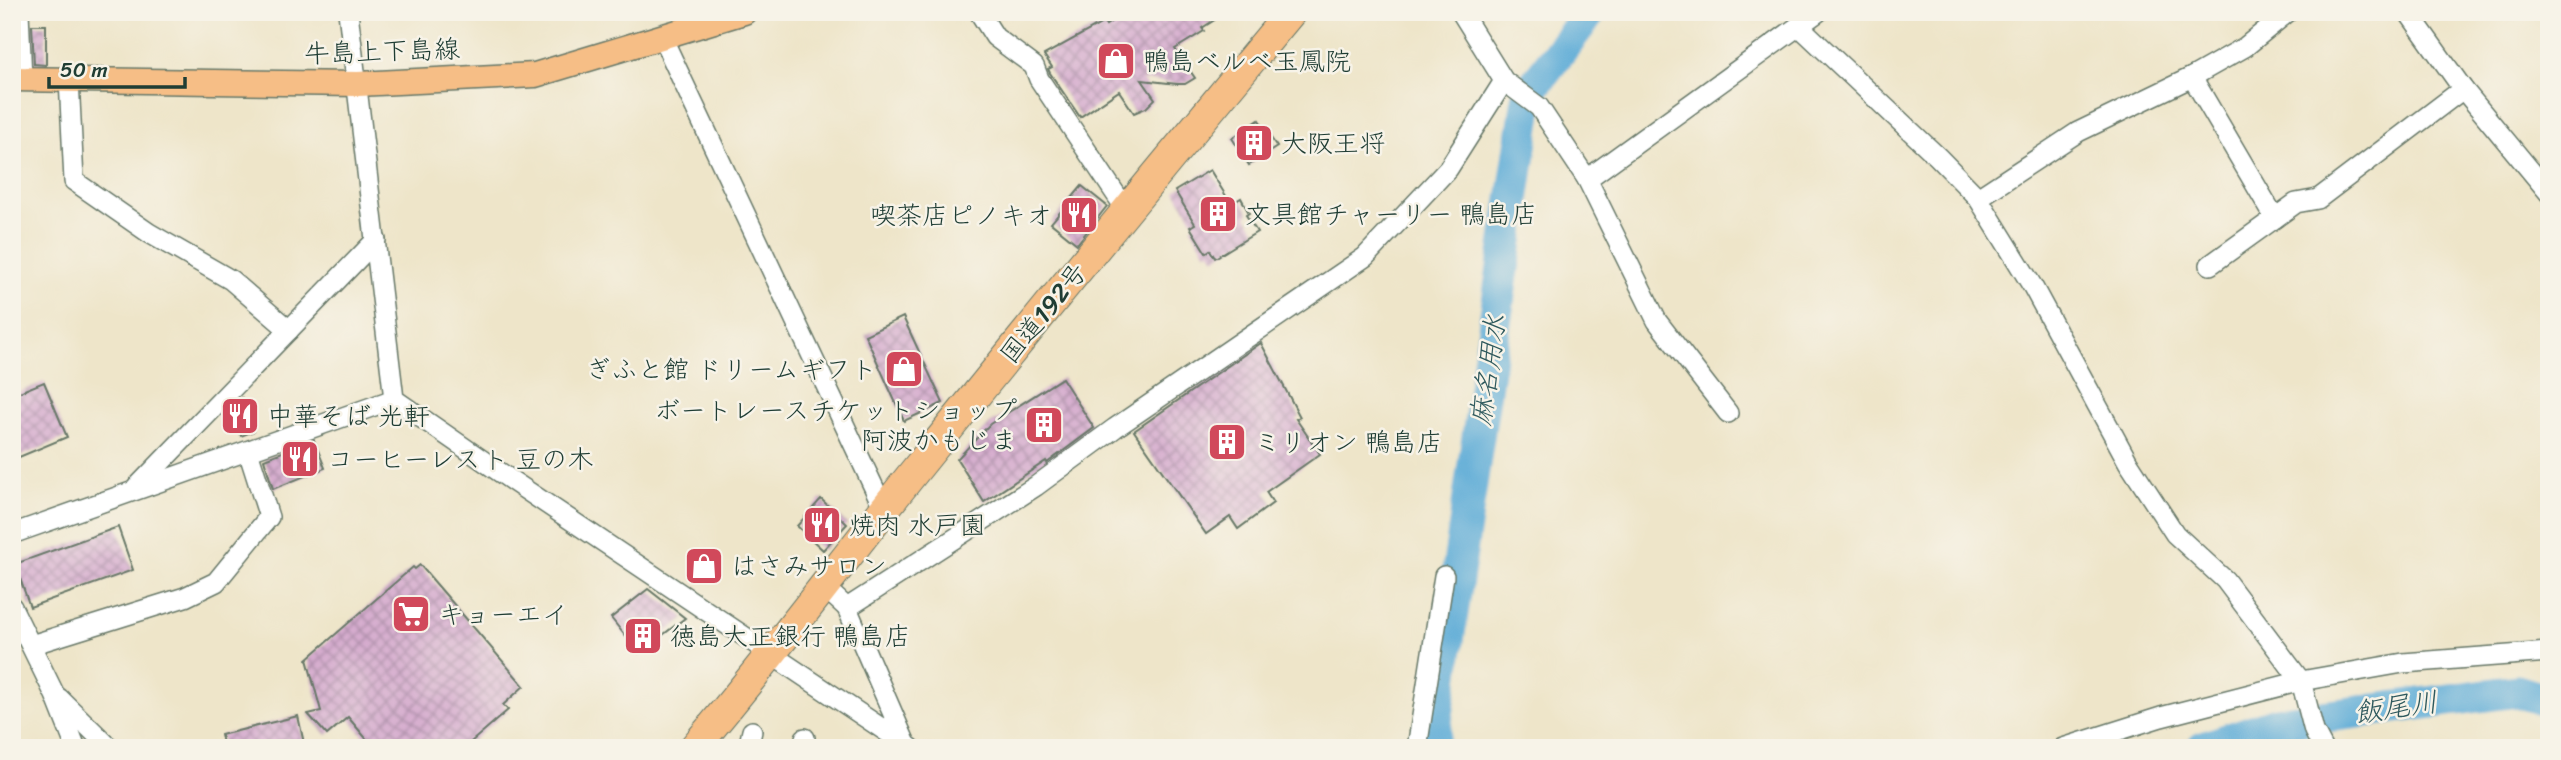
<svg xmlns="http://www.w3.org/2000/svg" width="2561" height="760" font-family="Sriracha,'Klee One',sans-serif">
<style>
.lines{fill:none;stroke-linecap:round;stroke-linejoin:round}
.river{stroke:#5dacd7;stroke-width:33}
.building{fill:url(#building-cross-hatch)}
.minor-casing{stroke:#677868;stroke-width:22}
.major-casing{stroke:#677868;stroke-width:27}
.highway-casing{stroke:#677868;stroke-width:32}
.minor{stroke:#fff;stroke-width:19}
.major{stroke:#f6be86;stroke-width:24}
.highway{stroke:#f6be86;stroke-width:30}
.labels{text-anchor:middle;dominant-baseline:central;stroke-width:5;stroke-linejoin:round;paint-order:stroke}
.street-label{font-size:26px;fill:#1f3d34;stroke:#f7f3e8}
.poi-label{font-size:26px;fill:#1f3d34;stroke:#f7f3e8;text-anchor:start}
.water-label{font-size:28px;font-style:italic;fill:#2e595d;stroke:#f7f3e8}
</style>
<defs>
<pattern id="building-cross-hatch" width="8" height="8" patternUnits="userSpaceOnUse" patternTransform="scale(1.75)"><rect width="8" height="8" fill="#d5abce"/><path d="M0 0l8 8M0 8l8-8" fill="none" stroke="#ac8ca8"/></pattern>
</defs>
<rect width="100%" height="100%" fill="#f7f3e8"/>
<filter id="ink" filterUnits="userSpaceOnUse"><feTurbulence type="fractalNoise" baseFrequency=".0143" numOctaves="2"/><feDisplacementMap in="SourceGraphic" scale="14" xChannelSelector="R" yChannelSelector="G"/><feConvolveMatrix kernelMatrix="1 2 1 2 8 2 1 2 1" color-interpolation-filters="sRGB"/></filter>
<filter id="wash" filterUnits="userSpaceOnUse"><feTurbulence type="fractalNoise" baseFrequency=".00686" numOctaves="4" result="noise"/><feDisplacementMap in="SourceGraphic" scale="28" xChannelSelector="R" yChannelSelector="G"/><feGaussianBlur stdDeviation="1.57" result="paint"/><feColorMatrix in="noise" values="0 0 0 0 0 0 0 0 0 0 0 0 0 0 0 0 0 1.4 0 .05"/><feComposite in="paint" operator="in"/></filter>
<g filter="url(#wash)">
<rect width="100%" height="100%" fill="#eee5c9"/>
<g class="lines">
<g class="river">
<path d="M1432,748L1529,92L1590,12"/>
<path d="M2203,748L2276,723L2517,691L2549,701"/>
</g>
</g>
<g id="blocks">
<g class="building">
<path d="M1126,12H1227L1202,28L1204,31L1175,49L1195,78L1185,84H1177L1142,80L1155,99L1146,108L1134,113L1119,91L1080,117L1050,73L1048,69L1052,67L1044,55L1104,22L1106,25Z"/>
<path d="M32,25H46V65L34,64Z"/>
<path d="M1259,120L1277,147L1249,165L1232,138Z"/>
<path d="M1210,170L1231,204L1241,198L1249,213L1246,215L1257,232L1215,258L1210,250L1206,253L1190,227L1195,224L1175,191Z"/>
<path d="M1082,186L1107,206L1077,244L1051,223Z"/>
<path d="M903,317L943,403L904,421L865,335Z"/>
<path d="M1261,343L1300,417L1296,419L1320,454L1266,492L1273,503L1238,529L1230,517L1206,534L1134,431Z"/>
<path d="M1062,378L1094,428L1047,463L1046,461L984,502L957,459L990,424Z"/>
<path d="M44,382L67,437L12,460V395Z"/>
<path d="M242,398L254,431L241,436L231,408Z"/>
<path d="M314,440L325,468L273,489L264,459Z"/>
<path d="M821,499L847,524L823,550L797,526Z"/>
<path d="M118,527L133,570L30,607L15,564Z"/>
<path d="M420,565L524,686L503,705L508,710L464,748H374L348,717L327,735L308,714L321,711L307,659L413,567L415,569Z"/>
<path d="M648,589L685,618L639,653L611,618Z"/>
<path d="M298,716L305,748H224L221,735Z"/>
</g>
</g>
</g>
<g filter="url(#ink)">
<use href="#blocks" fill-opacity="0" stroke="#677868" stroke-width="2"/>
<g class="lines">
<g class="minor-casing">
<g id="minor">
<path d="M19,12L22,78"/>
<path d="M348,12L394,399L514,482L911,748"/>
<path d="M979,12L995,37L1034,66L1039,79L1127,211"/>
<path d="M1461,12L1504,81L1539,107L1587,179L1818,12"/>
<path d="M2408,12L2463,89L2549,193"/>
<path d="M1799,26L1938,157L1978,198L2033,287L2128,462L2175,534L2225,580L2301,681L2314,731L2323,748"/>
<path d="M662,37L884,509"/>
<path d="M2192,77L2275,218"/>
<path d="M69,79L74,181L149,233L231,280L289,330"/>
<path d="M1587,179L1657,321L1728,413"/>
<path d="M1978,198L2078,132L2192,77L2245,47L2288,12"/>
<path d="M2210,265L2296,203L2318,199L2463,89"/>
<path d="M137,487L376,240"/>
<path d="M12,534L394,399"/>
<path d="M823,586L847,608L1036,486L1115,428L1365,257L1448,169L1504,81"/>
<path d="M12,607L55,695L76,748"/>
<path d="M847,608L906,744"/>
<path d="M31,645L185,597L216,582L269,517L248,451"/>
<path d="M59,698L110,748"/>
<path d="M748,748L752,731"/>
<path d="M803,748L805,738"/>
<path d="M1417,748L1444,576"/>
<path d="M2063,748L2161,717L2301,681L2403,663L2549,652"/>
</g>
</g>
<g class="major-casing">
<path id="major" d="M12,79L358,84L535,75L744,12"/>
</g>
<g class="highway-casing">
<path id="highway" d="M694,748C773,655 845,557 922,462C1043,311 1167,161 1291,12"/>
</g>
<use href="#minor" class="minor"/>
<use href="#major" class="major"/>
<use href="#highway" class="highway"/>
</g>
</g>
<defs>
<g id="shop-square" transform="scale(2.0125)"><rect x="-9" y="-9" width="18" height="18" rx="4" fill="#d1495b" stroke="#f7f3e8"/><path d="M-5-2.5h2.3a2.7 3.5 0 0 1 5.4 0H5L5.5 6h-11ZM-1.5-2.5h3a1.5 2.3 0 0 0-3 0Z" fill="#fff"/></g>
<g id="building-square" transform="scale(2.0125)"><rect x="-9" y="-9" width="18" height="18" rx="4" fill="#d1495b" stroke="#f7f3e8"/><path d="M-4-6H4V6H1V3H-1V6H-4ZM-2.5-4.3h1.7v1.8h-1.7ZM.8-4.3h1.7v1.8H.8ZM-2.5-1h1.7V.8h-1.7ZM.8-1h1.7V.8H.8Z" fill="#fff"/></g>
<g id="restaurant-square" transform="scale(2.0125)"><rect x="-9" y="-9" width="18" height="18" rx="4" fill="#d1495b" stroke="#f7f3e8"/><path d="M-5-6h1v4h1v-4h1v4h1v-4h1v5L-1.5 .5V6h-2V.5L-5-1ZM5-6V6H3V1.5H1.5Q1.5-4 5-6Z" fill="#fff"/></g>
<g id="supermarket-square" transform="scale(2.0125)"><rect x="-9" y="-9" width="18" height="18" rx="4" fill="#d1495b" stroke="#f7f3e8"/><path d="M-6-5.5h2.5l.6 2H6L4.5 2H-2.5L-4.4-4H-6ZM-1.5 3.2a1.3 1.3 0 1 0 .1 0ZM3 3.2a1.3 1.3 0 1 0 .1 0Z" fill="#fff"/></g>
</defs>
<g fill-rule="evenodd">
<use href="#shop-square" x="1116" y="61"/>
<use href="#building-square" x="1254" y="143"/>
<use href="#building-square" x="1218" y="214"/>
<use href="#restaurant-square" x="1079" y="215"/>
<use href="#shop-square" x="904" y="369"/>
<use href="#restaurant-square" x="240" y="416"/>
<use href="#building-square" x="1044" y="425"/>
<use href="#building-square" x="1227" y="442"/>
<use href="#restaurant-square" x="300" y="459"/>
<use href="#restaurant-square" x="822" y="525"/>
<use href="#shop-square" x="704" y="566"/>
<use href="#supermarket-square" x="411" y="614"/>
<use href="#building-square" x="643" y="636"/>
</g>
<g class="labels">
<g class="street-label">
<text transform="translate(382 51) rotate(-2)">牛島上下島線</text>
<text transform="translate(1043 313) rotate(-51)">国道192号</text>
</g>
<g class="poi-label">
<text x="1143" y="61">鴨島ベルベ玉鳳院</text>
<text x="1281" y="143">大阪王将</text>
<text x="1245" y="214">文具館チャーリー 鴨島店</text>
<text x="1052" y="215" text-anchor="end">喫茶店ピノキオ</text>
<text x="877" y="369" text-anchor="end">ぎふと館 ドリームギフト</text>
<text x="1017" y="410" text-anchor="end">ボートレースチケットショップ<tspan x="1017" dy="30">阿波かもじま</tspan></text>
<text x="267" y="416">中華そば 光軒</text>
<text x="1254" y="442">ミリオン 鴨島店</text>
<text x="327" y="459">コーヒーレスト 豆の木</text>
<text x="849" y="525">焼肉 水戸園</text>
<text x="731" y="566">はさみサロン</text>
<text x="438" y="614">キョーエイ</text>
<text x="670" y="636">徳島大正銀行 鴨島店</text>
</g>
<g class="water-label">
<text transform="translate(1488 370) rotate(-82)">麻名用水</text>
<text transform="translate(2396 707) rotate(-8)">飯尾川</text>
</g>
</g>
<rect width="2561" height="760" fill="none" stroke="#f7f3e8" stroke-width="42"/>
<path d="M49 77v10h136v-10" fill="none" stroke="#1f3d34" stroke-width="3.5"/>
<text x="60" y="77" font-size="21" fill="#1f3d34" stroke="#f7f3e8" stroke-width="5" paint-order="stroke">50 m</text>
</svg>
